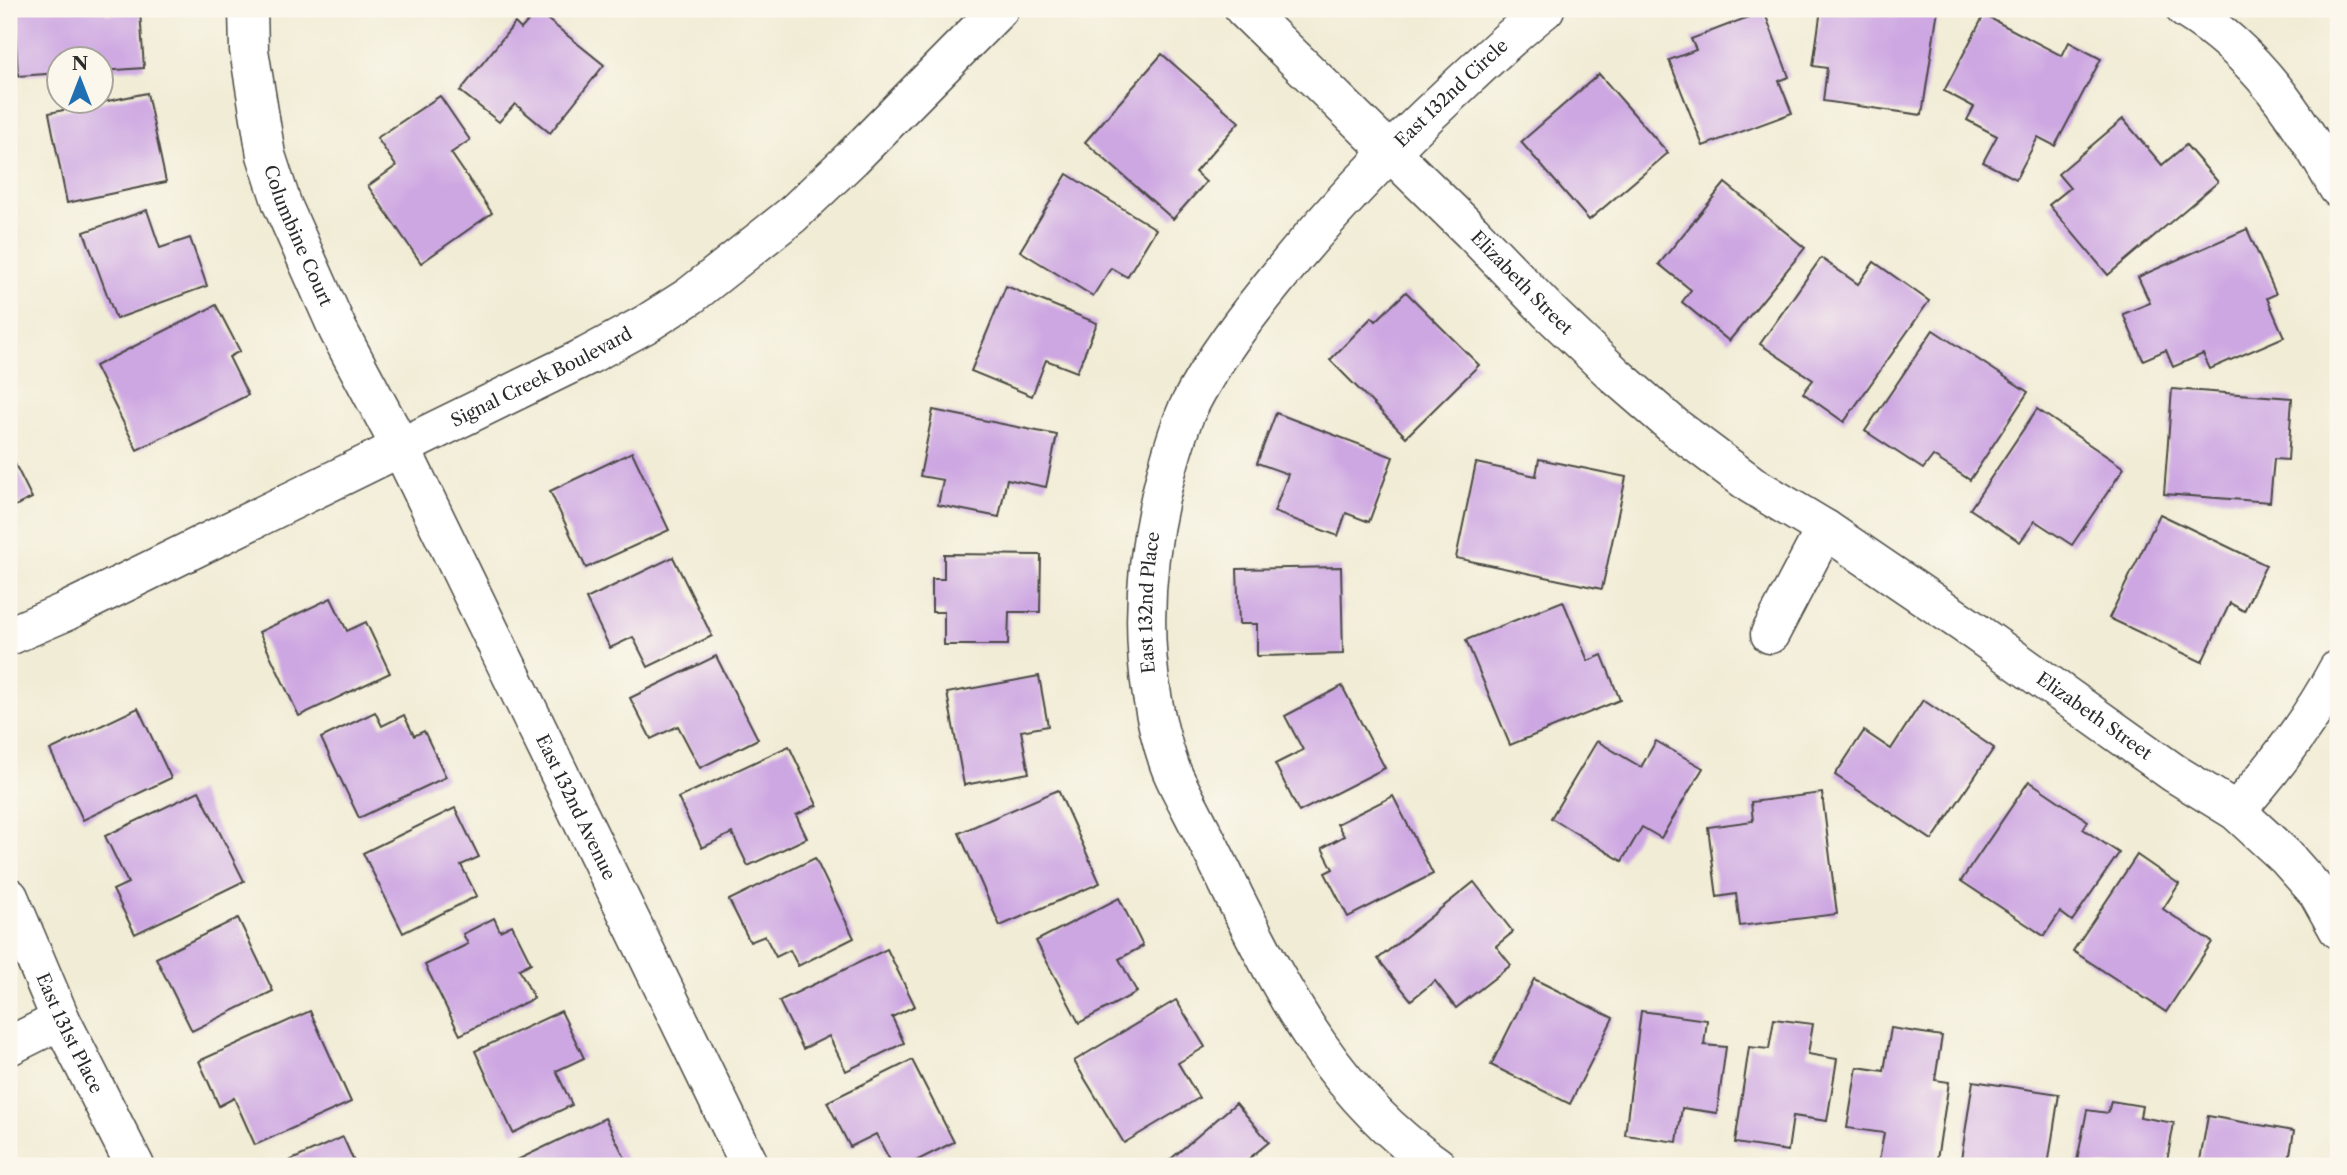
<svg xmlns="http://www.w3.org/2000/svg" width="2347" height="1175" font-family="'Libre Caslon Text',serif">
<style>
.building{fill:#cda7e2}
.lines{fill:none;stroke-linecap:round;stroke-linejoin:round}
.minor-casing{stroke:#494844;stroke-width:41}
.minor{stroke:#fff;stroke-width:38}
.labels{text-anchor:middle;dominant-baseline:central;stroke-width:5;stroke-linejoin:round;paint-order:stroke}
.street-label{font-size:18px;fill:#2b2b2b;stroke:#fbf7ec}
</style>
<rect width="100%" height="100%" fill="#fbf7ec"/>
<filter id="ink" filterUnits="userSpaceOnUse"><feTurbulence type="fractalNoise" baseFrequency=".0143" numOctaves="2"/><feDisplacementMap in="SourceGraphic" scale="14" xChannelSelector="R" yChannelSelector="G"/><feConvolveMatrix kernelMatrix="1 2 1 2 8 2 1 2 1" color-interpolation-filters="sRGB"/></filter>
<filter id="wash" filterUnits="userSpaceOnUse"><feTurbulence type="fractalNoise" baseFrequency=".00686" numOctaves="4" result="noise"/><feDisplacementMap in="SourceGraphic" scale="28" xChannelSelector="R" yChannelSelector="G"/><feGaussianBlur stdDeviation="1.57" result="paint"/><feColorMatrix in="noise" values="0 0 0 0 0 0 0 0 0 0 0 0 0 0 0 0 0 1.4 0 .05"/><feComposite in="paint" operator="in"/></filter>
<g filter="url(#wash)">
<rect width="100%" height="100%" fill="#f1ecd5"/>
<g id="blocks">
<g class="building">
<path d="M14,9H106V14L140,11L144,68L102,71V60H60V73L18,76Z"/>
<path d="M1821,9H1938L1922,115L1823,101L1827,68L1813,66Z"/>
<path d="M537,11L604,65L550,133L515,104L499,122L460,91L515,23L521,29Z"/>
<path d="M1764,11L1789,77L1779,81L1792,113L1703,146L1669,60L1696,50L1691,39Z"/>
<path d="M1984,15L2062,56L2069,42L2101,59L2055,146L2038,137L2016,179L1983,162L1997,136L1967,120L1974,107L1944,91Z"/>
<path d="M1162,54L1239,122L1195,172L1206,182L1173,219L1085,142Z"/>
<path d="M1599,74L1668,153L1589,220L1521,142Z"/>
<path d="M147,93L166,182L67,203L49,113Z"/>
<path d="M440,96L470,140L451,153L492,213L421,263L368,186L396,166L377,138Z"/>
<path d="M2123,119L2162,165L2186,145L2218,182L2108,275L2049,205L2070,188L2058,174Z"/>
<path d="M1067,174L1156,229L1127,277L1111,268L1093,296L1020,251Z"/>
<path d="M1725,183L1805,248L1729,341L1682,302L1691,290L1659,264Z"/>
<path d="M147,210L160,248L190,238L207,286L116,319L84,232Z"/>
<path d="M2247,229L2276,294L2267,298L2284,337L2210,369L2203,354L2173,367L2166,350L2143,360L2123,314L2150,303L2138,277Z"/>
<path d="M1821,258L1858,284L1874,262L1929,301L1844,422L1803,393L1813,380L1760,344Z"/>
<path d="M1006,286L1097,323L1077,372L1046,360L1032,396L971,371Z"/>
<path d="M1406,292L1479,365L1406,437L1330,360L1372,317L1376,321Z"/>
<path d="M216,305L240,351L229,357L248,395L137,450L95,366Z"/>
<path d="M1933,330L2028,392L1970,480L1933,456L1923,469L1865,431Z"/>
<path d="M2172,389L2292,398L2288,460L2274,459L2270,502L2164,494Z"/>
<path d="M2037,409L2124,468L2072,545L2035,521L2020,542L1970,509Z"/>
<path d="M933,410L1057,435L1046,487L1007,479L999,517L938,505L943,480L920,476Z"/>
<path d="M1276,413L1393,457L1369,522L1346,513L1338,536L1274,512L1288,474L1257,463Z"/>
<path d="M9,452L32,498L9,509Z"/>
<path d="M632,452L669,530L586,568L550,491Z"/>
<path d="M1539,459L1626,477L1602,589L1456,558L1476,463L1536,476Z"/>
<path d="M2160,514L2266,565L2244,611L2230,603L2202,662L2109,618Z"/>
<path d="M944,554L1041,555L1040,612H1009L1008,645H944V612H932V579H944Z"/>
<path d="M673,557L712,636L648,667L633,637L610,648L586,599Z"/>
<path d="M1341,567L1343,654L1257,656V624H1239L1237,569Z"/>
<path d="M331,598L347,631L366,622L390,673L299,716L259,632Z"/>
<path d="M1563,601L1588,661L1602,655L1620,700L1510,745L1466,640Z"/>
<path d="M716,656L758,739L700,768L678,726L651,739L630,698Z"/>
<path d="M1039,676L1048,726L1021,731L1029,773L964,785L947,693Z"/>
<path d="M1342,686L1385,768L1299,812L1275,764L1303,750L1285,716Z"/>
<path d="M1923,700L1994,748L1932,840L1835,775L1864,731L1891,749Z"/>
<path d="M138,708L171,778L83,820L50,750Z"/>
<path d="M375,712L382,726L404,715L414,736L424,731L446,777L359,818L321,738Z"/>
<path d="M1597,741L1641,767L1656,741L1703,768L1661,838L1642,827L1622,861L1551,818Z"/>
<path d="M789,746L817,805L796,815L807,838L748,866L732,833L702,848L678,798Z"/>
<path d="M2029,781L2088,821L2083,829L2119,853L2072,921L2060,912L2044,936L1961,881Z"/>
<path d="M1058,790L1100,883L1000,926L959,833Z"/>
<path d="M199,791L244,881L135,934L113,890L128,883L105,836Z"/>
<path d="M1822,793L1837,914L1740,926L1736,894L1717,897L1708,827L1753,821L1751,802Z"/>
<path d="M1393,796L1433,874L1348,917L1325,873L1333,869L1322,848L1344,836L1337,824Z"/>
<path d="M455,808L479,857L461,865L477,896L403,933L363,853Z"/>
<path d="M2137,855L2179,884L2163,909L2212,942L2166,1012L2073,951Z"/>
<path d="M815,858L854,938L798,966L790,950L776,957L765,936L750,942L729,900Z"/>
<path d="M1474,882L1513,932L1496,946L1511,965L1456,1008L1435,981L1411,1000L1378,959Z"/>
<path d="M1119,898L1143,946L1119,959L1137,992L1079,1023L1036,941Z"/>
<path d="M238,918L273,991L192,1031L156,958Z"/>
<path d="M494,918L500,931L512,925L531,963L519,969L534,998L460,1035L425,965L468,944L463,934Z"/>
<path d="M887,949L915,1006L892,1017L904,1043L846,1071L829,1036L803,1049L779,1001Z"/>
<path d="M1534,979L1613,1018L1570,1104L1491,1065Z"/>
<path d="M1176,1000L1205,1047L1178,1063L1199,1098L1124,1143L1074,1061Z"/>
<path d="M310,1011L351,1102L255,1145L234,1098L219,1106L199,1061Z"/>
<path d="M561,1011L584,1058L556,1071L572,1105L513,1133L475,1051Z"/>
<path d="M1641,1011L1707,1020L1704,1045L1726,1047L1717,1113L1682,1108L1677,1142L1625,1135Z"/>
<path d="M1774,1019L1813,1024L1808,1054L1837,1059L1827,1121L1793,1116L1788,1151L1735,1143L1749,1047L1769,1049Z"/>
<path d="M1891,1028L1942,1036L1935,1080L1949,1082L1936,1166H1913L1879,1161L1884,1133L1847,1128L1857,1067L1884,1071Z"/>
<path d="M912,1060L954,1142L906,1166H893L876,1134L850,1147L827,1102Z"/>
<path d="M1973,1081L2059,1094L2048,1166H1960Z"/>
<path d="M2111,1101L2142,1106L2140,1117L2174,1123L2166,1166H2076L2087,1110L2108,1113Z"/>
<path d="M1236,1103L1269,1142L1246,1161L1251,1166H1166L1165,1164Z"/>
<path d="M2208,1116L2294,1131L2288,1166H2199Z"/>
<path d="M605,1118L629,1166H515L513,1162Z"/>
<path d="M343,1137L356,1166H278Z"/>
</g>
</g>
</g>
<g filter="url(#ink)">
<use href="#blocks" fill-opacity="0" stroke="#494844" stroke-width="2"/>
<g class="lines">
<g class="minor-casing">
<g id="minor">
<path id="s1" d="M248,9L249,50L266,155L282,204L338,330L401,448L750,1166"/>
<path id="s2" d="M1244,9L1472,232L1549,312L1616,376L1676,428L1752,485L1825,529L1963,623L2174,773L2236,811L2286,857L2318,893L2338,929"/>
<path d="M2185,9C2257,53 2298,117 2338,188"/>
<path d="M1770,634L1825,529"/>
<path id="s3" d="M9,636L67,611L587,356L646,324L690,296L792,215L852,158L999,9"/>
<path d="M2236,811C2275,767 2310,722 2338,669"/>
<path id="s4" d="M9,897L61,1020L135,1166"/>
<path d="M9,1046L61,1020"/>
<path id="s5" d="M1437,1166C1338,1098 1287,1001 1234,896C1220,866 1205,837 1190,808C1183,794 1174,779 1169,764C1137,670 1141,569 1166,474C1172,452 1178,429 1188,408C1212,360 1245,318 1279,276C1332,210 1390,150 1451,93C1482,64 1512,35 1545,9"/>
</g>
</g>
<use href="#minor" class="minor"/>
</g>
</g>
<g class="labels">
<g class="street-label">
<text stroke="none"><textPath href="#s5" startOffset="1265">East 132nd Circle</textPath></text>
<text stroke="none"><textPath href="#s1" startOffset="234">Columbine Court</textPath></text>
<text stroke="none"><textPath href="#s2" startOffset="390">Elizabeth Street</textPath></text>
<text stroke="none"><textPath href="#s3" startOffset="592">Signal Creek Boulevard</textPath></text>
<text stroke="none"><textPath href="#s5" startOffset="653">East 132nd Place</textPath></text>
<text stroke="none"><textPath href="#s2" startOffset="1110">Elizabeth Street</textPath></text>
<text stroke="none"><textPath href="#s1" startOffset="870">East 132nd Avenue</textPath></text>
<text stroke="none"><textPath href="#s4" startOffset="149">East 131st Place</textPath></text>
</g>
</g>
<rect width="2347" height="1175" fill="none" stroke="#fbf7ec" stroke-width="35"/>
<g transform="translate(80 80)"><circle r="33" fill="#fbf7ec" stroke="#a8a59f" stroke-width="2"/>
<path d="M0-5L12 26L0 18L-12 26Z" fill="#1f6fb2"/>
<text y="-10" font-size="19" font-weight="bold" text-anchor="middle" fill="#2b2b2b">N</text>
</g>
</svg>
